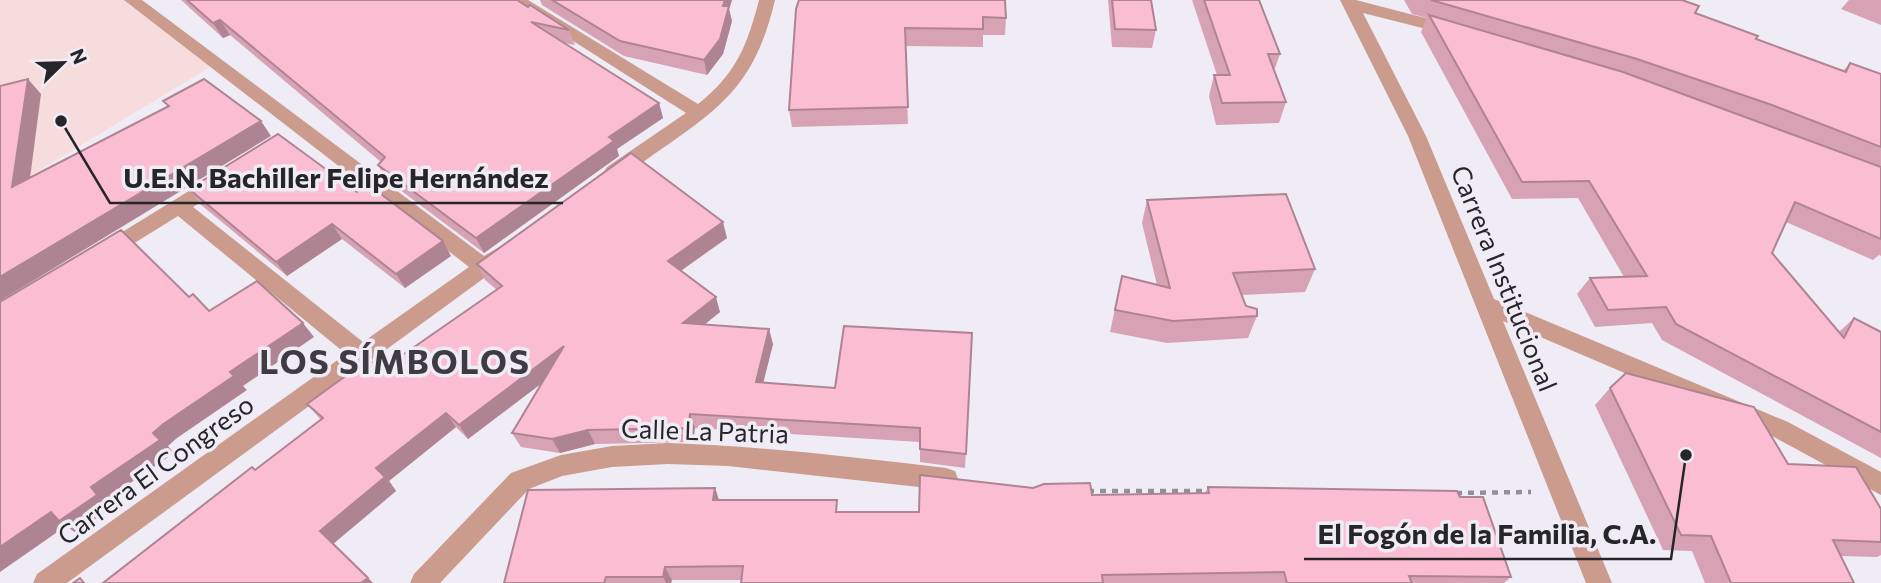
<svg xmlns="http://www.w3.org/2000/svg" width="1881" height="583" font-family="Commissioner,sans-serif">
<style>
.education{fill:#f7dcde}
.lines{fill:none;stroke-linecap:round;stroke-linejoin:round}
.path{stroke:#929097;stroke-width:4.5;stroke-dasharray:6 6;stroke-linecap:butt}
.street{fill:#cb9b8e;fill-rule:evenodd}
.wall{fill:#d7a3b4}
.shaded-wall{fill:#af8492}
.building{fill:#fabdd1;stroke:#af8492;stroke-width:2}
.labels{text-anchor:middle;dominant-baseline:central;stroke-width:7;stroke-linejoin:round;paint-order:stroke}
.street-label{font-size:26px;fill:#262528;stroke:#efecf5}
.district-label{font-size:33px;font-weight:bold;letter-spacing:2px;fill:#3e3b43;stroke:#efecf5}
.leader{fill:none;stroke:#262528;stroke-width:2.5}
.callout-dot{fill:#262528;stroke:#efecf5;stroke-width:2.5}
.callout-label{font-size:28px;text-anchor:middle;font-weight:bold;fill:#262528;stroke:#efecf5;stroke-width:7;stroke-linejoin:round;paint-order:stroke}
</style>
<rect width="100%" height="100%" fill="#efecf5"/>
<path class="education" d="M0,0H132L215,64L30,176L36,184L0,204Z"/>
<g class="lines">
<g class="path">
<path d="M1088,491H1212"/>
<path d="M1456,493L1531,492"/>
</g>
<g class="street">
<path d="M124,0H142L484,256L503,245L510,248L513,253L491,273L67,583H33L37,574L346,354L178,216L112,257L105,260L98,257L95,252L98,247L210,178H224L227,183L224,188L193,207L363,342L469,267Z"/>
<path d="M509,0H528L698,104C736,74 747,46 759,0H775C756,80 726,105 660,150C646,159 630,174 614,179L607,177L604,172L607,167L686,113Z"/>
<path d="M1340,0H1356L1456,26L1458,30L1450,35L1363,13L1426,136L1494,299L1788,422L1881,472V495L1772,436L1503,321L1612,583H1586L1408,136Z"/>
<path d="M668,443C761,446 853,457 946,468L955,471L958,479L955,487L946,490L728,466L668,464L612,467L562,476L529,489L440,583H410L414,574L511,473L561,455L612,446Z"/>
</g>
</g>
<g class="wall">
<path d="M181,0H517L569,30L575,45L564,43L659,103L663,118L617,149L619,156L484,253L387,180L378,165L381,162L230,35L223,38Z"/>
<path d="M540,0H732L729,9L732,21L723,54L707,75L624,56L542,5Z"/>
<path d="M1108,0H1151L1156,30L1152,48L1112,47Z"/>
<path d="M1192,0H1259L1280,54L1274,71L1286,102L1279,123L1216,125L1209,96L1214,75H1217Z"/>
<path d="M1404,0H1682L1695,13L1756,39L1843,71L1850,63L1881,74V256L1879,255L1873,260L1786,222L1772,253L1839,332L1854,318L1881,332V458L1662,340L1652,323L1595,327L1577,294L1590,278L1624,277L1578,198L1512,199L1421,32L1427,18L1412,14Z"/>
<path d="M1849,0H1881V25L1841,9Z"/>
<path d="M796,9L1006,18L1005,35H983V47L905,46L908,124L792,127L789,110Z"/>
<path d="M189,189L357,192L451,256L405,288L342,239L287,276L200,204Z"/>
<path d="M1147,200L1315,269L1305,292L1242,295L1246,306L1257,316L1248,338L1167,343L1110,332L1122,276L1157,285L1142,223Z"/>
<path d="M727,238L681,271L720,312L704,325L773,344L763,382L835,388L972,333L965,468L920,462V442L695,428L693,442L595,444L560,453L521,447L512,433L542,383L468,439L456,427L389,481L396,491L333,544L373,583H103L256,470L321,420L307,404L381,370L497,290L485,280L477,264Z"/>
<path d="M1610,388L1788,464L1881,509V555L1877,557L1841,556L1854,583H1705L1692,551L1663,550L1595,405Z"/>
<path d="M1208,487L1460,497L1511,577L1504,583H741L742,580H672L671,583H504L715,488L719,500L839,512H919L1092,495L1205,493Z"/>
</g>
<g class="shaded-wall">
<path d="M725,0H732L729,9L732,21L723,54L707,75L704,60Z"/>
<path d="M220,20L230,35L223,38L213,23Z"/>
<path d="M28,79L41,94L27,201L12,187Z"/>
<path d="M659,103L663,118L617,149L619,156L484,253L476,238L609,137Z"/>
<path d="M261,121L271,136L0,301V277Z"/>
<path d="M723,222L727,238L673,276L668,261Z"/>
<path d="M332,224L342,239L287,276L276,262Z"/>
<path d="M443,241L451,256L405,288L396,274Z"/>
<path d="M716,297L720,312L688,338L683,323Z"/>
<path d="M303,323L314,337L243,386L247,390L177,438L168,446L174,453L107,499L113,507L76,533L66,526L0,572V547L51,512L91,487L162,425L230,372Z"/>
<path d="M769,329L773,344L760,396L756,382Z"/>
<path d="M564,346L571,361L468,439L459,425Z"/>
<path d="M446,413L456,427L389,481L396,491L333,544L373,583H361L320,531L376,468Z"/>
<path d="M690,414L695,428L693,442L688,428Z"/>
<path d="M588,430L595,444L560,453L552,439Z"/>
<path d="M715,488L720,503L713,500Z"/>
<path d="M665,567L672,580L671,583H666L663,577Z"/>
</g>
<g class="building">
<path d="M187,0H517L528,7L530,5L569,30L531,22L659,103L609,137L614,141L476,238L378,165L385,157L220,20L213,23Z"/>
<path d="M552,0H725L723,6H729L720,39L704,60L620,41Z"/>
<path d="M799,0H1005L1006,18L983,17V29L905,28L908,107L789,110L796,9Z"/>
<path d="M1112,0H1151L1156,30L1115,29Z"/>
<path d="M1204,0H1259L1280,54H1268L1286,102L1222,103L1214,75H1230Z"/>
<path d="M1431,0H1682L1699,6L1695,13L1758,36L1756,39L1846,72L1850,63L1881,74V147L1772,105L1637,59Z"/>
<path d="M1429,15L1623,72L1881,167V239L1795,202L1772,253L1844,338L1854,318L1881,332V432L1676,324L1666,307L1608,310L1590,278L1647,276L1589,181L1522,182Z"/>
<path d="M28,79L12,187L169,106L163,101L204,79L261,121L0,277V86Z"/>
<path d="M278,134L357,192L365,182L443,241L396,274L332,224L276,262L189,189Z"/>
<path d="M631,153L723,222L668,261L716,297L683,323L769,329L756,382L835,388L844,326L972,333L966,454L920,449V428L690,414L688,428L588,430L552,439L512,433L564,346L459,425L446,413L376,468L385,477L320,531L368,578L361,583H103L252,467L255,470L323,418L307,404L369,359L381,370L502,286L477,264Z"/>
<path d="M1286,194L1315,269L1233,273L1246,306L1257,309V316L1173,321L1115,310L1122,276L1170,288L1147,200Z"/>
<path d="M121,230L189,297L193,294L209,311L257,281L303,323L230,372L234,376L162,425L153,433L160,440L91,487L97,495L59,521L51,512L0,547V302Z"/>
<path d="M1626,373L1754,407L1788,464L1856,467L1881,509V542L1833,540L1854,583H1731L1711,536L1681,535L1610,388Z"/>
<path d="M920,475L1033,488L1044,484L1090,483L1092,495L1209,493L1208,487L1457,491L1460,497H1483L1511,577L1409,576L1412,583H1287L1284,572L1102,575L1103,583H741L743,566L665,567L663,577H606L604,583H504L528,490L715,488L713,500H837L836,512H919Z"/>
<path d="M80,578L84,583H73Z"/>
</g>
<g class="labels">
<g class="street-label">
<text transform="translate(1505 278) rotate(68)">Carrera Institucional</text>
<text transform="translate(705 430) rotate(2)">Calle La Patria</text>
<text transform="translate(155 469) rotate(-36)">Carrera El Congreso</text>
</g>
<g class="district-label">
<text x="395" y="360">LOS SÍMBOLOS</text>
</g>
</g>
<path class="leader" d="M61 121L110 203H563M1686 455L1671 559H1304"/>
<g class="callout-dot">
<circle cx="61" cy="121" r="7"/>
<circle cx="1686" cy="455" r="7"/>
</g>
<g class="callout-label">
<text x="336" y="188">U.E.N. Bachiller Felipe Hernández</text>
<text x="1487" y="544">El Fogón de la Familia, C.A.</text>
</g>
<g transform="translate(63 63) rotate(67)" stroke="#efecf5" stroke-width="5" paint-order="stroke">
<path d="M0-5L12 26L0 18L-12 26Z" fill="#262528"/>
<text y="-10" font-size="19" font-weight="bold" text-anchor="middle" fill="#262528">N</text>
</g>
</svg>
